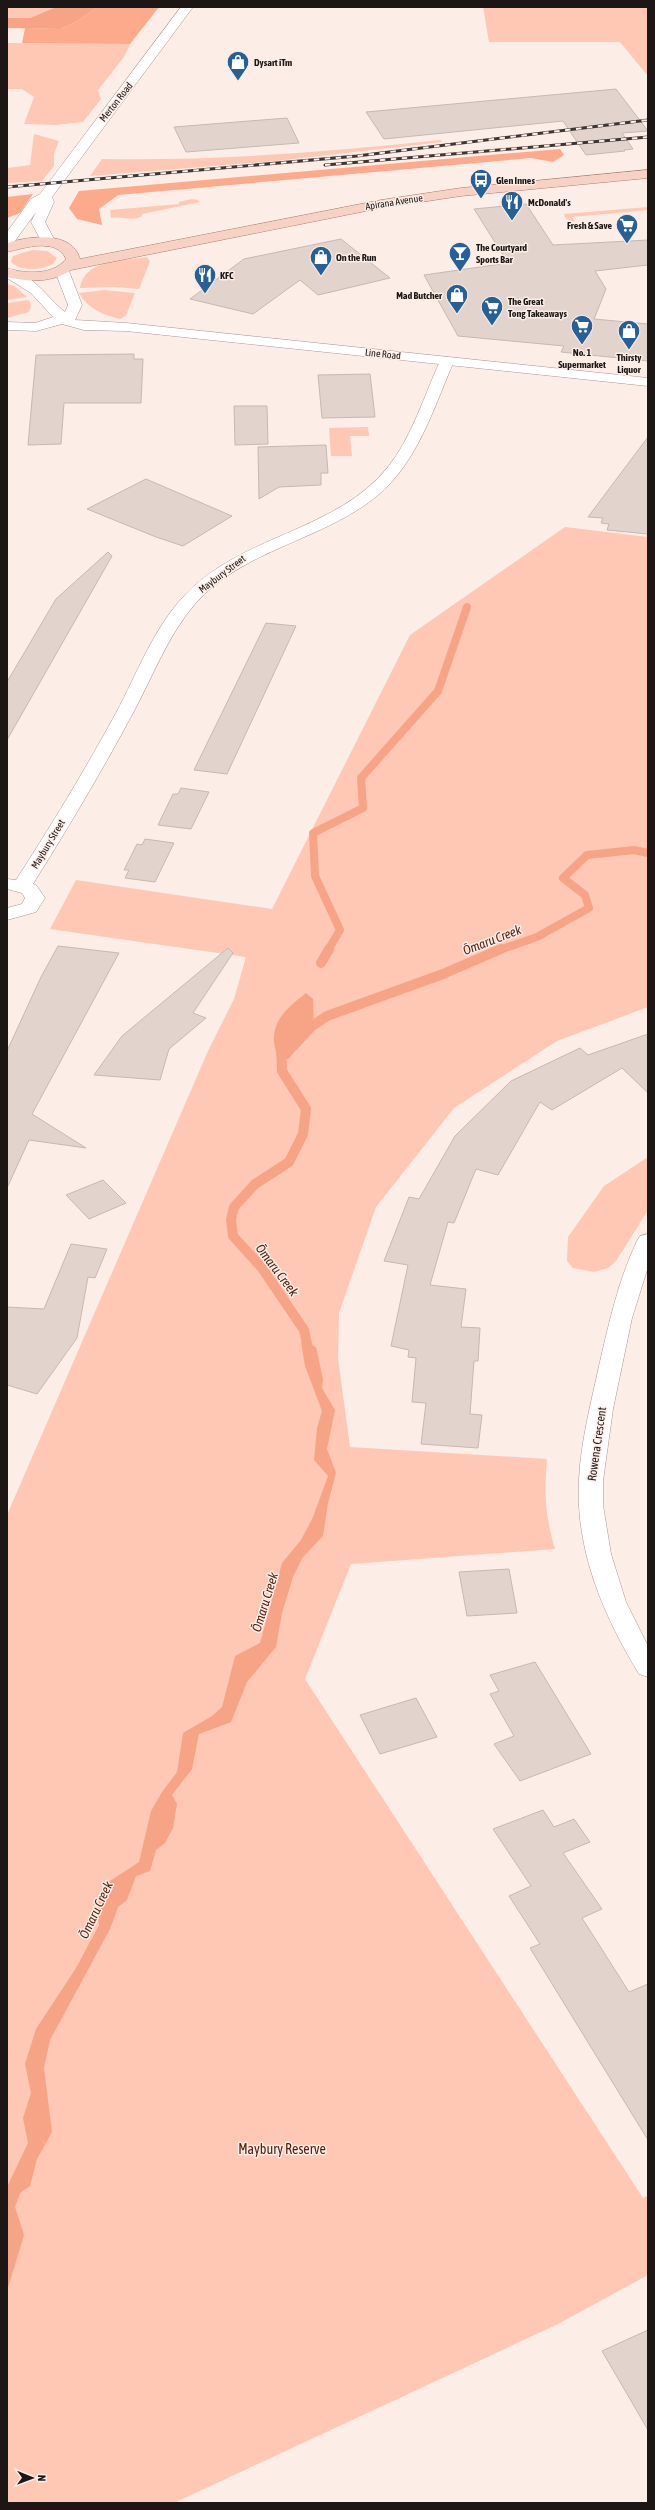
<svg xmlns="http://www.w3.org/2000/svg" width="655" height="2510" font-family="'Asap Condensed',sans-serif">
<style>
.green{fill:#fec8b4}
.forest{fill:#fcaa8b}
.water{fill:#f6a485}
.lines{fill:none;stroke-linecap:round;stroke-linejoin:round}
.stream-far1{stroke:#f6a485;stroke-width:8}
.stream{stroke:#f6a485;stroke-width:10}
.building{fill:#e2d3cd;stroke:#c6b8b3}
.street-casing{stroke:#a59792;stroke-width:1}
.secondary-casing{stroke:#a59792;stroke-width:1}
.primary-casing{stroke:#a77d6d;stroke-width:1}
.street{fill:#fff;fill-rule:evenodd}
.secondary{fill:#fff;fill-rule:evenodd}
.primary{fill:#f7d2c4;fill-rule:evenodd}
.rail-casing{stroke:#3c3533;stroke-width:3}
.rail{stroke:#fcede7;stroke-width:2;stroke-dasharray:5.5;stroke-linecap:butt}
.labels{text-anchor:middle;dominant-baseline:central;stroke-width:3;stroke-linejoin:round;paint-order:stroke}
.far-poi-label{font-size:10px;font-weight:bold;fill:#1c1715;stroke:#fcede7;text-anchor:start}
.far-street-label{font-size:10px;fill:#1c1715;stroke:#fcede7}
.street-label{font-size:12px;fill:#1c1715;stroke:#fcede7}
.water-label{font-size:13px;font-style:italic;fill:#511e09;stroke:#fcede7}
.near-park-label{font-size:14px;fill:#55220d;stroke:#fcede7}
</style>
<rect width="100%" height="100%" fill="#fcede7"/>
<g class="green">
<path d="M7,7H56L30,18H7Z"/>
<path d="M483,7H648V76L620,42H489Z"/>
<path d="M7,43L130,44L124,57L98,90L101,99L83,122L56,125L24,124L34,97L22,89H7Z"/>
<path d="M34,134L59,141L54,154V166L42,181L7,183V168L30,165Z"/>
<path d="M441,140L442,142L275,161L90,176L102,159C215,161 328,152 441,140Z"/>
<path d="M192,199L198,200L200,202L142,214V216C132,222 122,216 111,218L110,210L179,204V202Z"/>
<path d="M648,207V210L572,217L575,222L566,219L564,214Z"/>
<path d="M32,250L47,251L57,258L53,264C40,270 22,272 11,262L13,256Z"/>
<path d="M147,257L150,261L139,289L115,287L80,288C84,259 124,261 147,257Z"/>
<path d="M7,284L14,286L27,297L7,300Z"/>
<path d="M104,290L135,293L126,315L121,319C104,316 87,308 79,293Z"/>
<path d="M29,300L31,306L29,312L7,318V303Z"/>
<path d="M368,427L369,436H350L352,456H331L329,428Z"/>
<path d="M565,527L648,537V1007L557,1041L454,1108L376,1207L339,1313L338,1358L350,1447L547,1459C544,1493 545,1516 555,1549L351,1564L305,1679L643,2198L648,2196V2275L558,2324L174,2503H7V1515L208,1051L234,999L246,957L50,929L76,880L272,909L410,635Z"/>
<path d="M648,1157V1210L616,1261L608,1268L594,1272L573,1268L567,1261L568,1237L604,1186Z"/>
</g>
<g class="forest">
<path d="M98,7H159L130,44L22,43L25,28L60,29L74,23Z"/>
<path d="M560,149L564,155L553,162L531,158L118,195L99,209L102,225L77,219L69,208L79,191Z"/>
<path d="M33,194L20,213L7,218V197Z"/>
</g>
<g class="water">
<path d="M56,7H98L74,23L60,29L7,28V18H30Z"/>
<path d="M306,993L313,999L314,1031L288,1059H277C277,1052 274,1047 274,1041C273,1018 290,1006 306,993Z"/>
<path d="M301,1342L316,1347L323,1379L322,1388L335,1410L327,1449L336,1473L328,1503L323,1536L303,1557L293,1577L282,1613L276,1647L247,1682L231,1722L199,1734L192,1769L172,1795L177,1804L173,1828L165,1843L156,1850L150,1871L136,1876L127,1900L118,1907L110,1929L50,2040L44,2068L52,2132L37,2159L30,2186L20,2193L15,2207L24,2235L7,2291V2187L28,2143L23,2118L31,2093L25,2064L36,2029L76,1968L99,1925L97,1909L104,1885L139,1862L151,1811L162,1792L177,1772L183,1733L212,1716L222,1707L235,1656L260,1643L282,1563L301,1540L313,1517L328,1476L314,1460L317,1428L322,1411L305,1366Z"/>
</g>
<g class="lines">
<g class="stream-far1">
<path d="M328,950L340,930L315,876L313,833L363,808L361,778L438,691L467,607"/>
<path d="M499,950L537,937L589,908L585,895L563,878L587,855L634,850L648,853"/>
</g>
<g class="stream">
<path d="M321,963L329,949"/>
<path d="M303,1032L327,1016L443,974L501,949"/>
<path d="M281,1045L282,1071L306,1109L303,1134L289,1162L255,1184L234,1207L231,1220L233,1236L262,1268L304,1330L310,1357"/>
</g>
</g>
<g class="building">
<path d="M616,89L648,131L622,133L633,149L624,150L625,151L586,155L563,121L384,139L366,112Z"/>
<path d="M287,118L299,143L186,152L174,127Z"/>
<path d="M526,204L553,245L648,240V265L595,271L606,289L594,319L648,324V361L561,352L564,346L458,336L424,275L508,263L474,209Z"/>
<path d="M341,239L390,278L318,295L300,280L253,314L190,299L244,259Z"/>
<path d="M134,354V359H143L141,403H64L61,444L28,445L36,355Z"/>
<path d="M370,374L375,417L322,418L318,375Z"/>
<path d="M234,406H267L268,444L235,445Z"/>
<path d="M648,437V534L607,530L609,524L601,523L603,518L588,517Z"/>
<path d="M326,445L328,473H321V485L279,487L259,499L258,447Z"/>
<path d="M146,479L232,516L183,546L156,537L87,509Z"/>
<path d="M108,552L112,556L7,740V682L56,599Z"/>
<path d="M266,623L296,626L227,774L194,770Z"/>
<path d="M181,788L209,792L191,829L158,825L173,794H178Z"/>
<path d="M145,839L174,843L155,882L125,878L129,870H124L137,844L142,845Z"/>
<path d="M58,946L119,953L32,1114L86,1148L29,1140L7,1188V1051L41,977Z"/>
<path d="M228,948L233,953L193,1013L206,1018L169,1049L160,1080L94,1075L122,1036Z"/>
<path d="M648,1034V1093L622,1068L552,1110L540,1102L498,1175L476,1169L454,1223L448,1222L430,1285L466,1289L461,1327L480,1328L478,1361H474L470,1414L482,1415L478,1448L421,1444L426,1403L412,1402L416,1358L408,1357L409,1350L391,1346L408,1265L384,1261L409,1197L419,1199L455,1136L511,1081L580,1048L588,1055Z"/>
<path d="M103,1180L126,1203L89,1219L66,1195Z"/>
<path d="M71,1244L107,1249L95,1278L88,1277L77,1338L37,1394L7,1385V1307L44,1309Z"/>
<path d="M509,1569L517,1613L467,1616L459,1572Z"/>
<path d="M535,1662L591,1754L520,1781L494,1744L514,1736L490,1694L499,1691L490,1675Z"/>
<path d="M416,1698L437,1737L380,1754L360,1715Z"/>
<path d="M543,1810L554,1827L574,1819L590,1842L563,1853L602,1909L582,1918L629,1992L648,1984V2140L530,1948L540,1944L509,1896L531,1886L493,1829Z"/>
<path d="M648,2330V2430L602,2351Z"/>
</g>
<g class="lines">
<g class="street-casing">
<g id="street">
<path d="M447,357L454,361C434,407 418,462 377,496C322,541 243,549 195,604C168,635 153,676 133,713C102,771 68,828 33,884L36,885L45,898L36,912L7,920V908L22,904L25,898L22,893L7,889V879L16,880C51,826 85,770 116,713C137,674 153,629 184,596C240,535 336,532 388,467C412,437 424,396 440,361Z"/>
<path d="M648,1234V1267L632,1318L613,1409L603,1481V1505L611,1554L626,1602L648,1646V1677L639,1674C603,1615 575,1549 579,1479C581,1441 591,1403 599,1366C609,1323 618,1281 637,1241L640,1236Z"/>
</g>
</g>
<g class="secondary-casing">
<g id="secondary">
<path d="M181,7H193L52,197L54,202L45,222L56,243L54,246H44L31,222L36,212L12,245L7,246V232L31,199L40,194Z"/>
<path d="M62,267L69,271L82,305L75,320L126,323L648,378V386L126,331L84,330L62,324L36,331L7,330V322L35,323L53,317L31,293L7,278V269C28,268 50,301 65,312L68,305L55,271Z"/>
</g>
</g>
<g class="primary-casing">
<path id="primary" d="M648,170V178L461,196L381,208L71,270C52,283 29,282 7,277V269C27,273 52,276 66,259C56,237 25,248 7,252V243C29,236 72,230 80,259L381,200L461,188Z"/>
</g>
<use href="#street" class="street"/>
<use href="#secondary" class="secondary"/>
<use href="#primary" class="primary"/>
<g class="rail-casing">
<g id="rail">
<path d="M325,165L648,137"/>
<path d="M7,187L357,156L648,120"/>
</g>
</g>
<use href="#rail" class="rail"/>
</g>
<defs>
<g id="shop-pin" transform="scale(1.15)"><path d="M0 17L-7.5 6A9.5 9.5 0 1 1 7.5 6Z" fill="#275f97" stroke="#fcede7"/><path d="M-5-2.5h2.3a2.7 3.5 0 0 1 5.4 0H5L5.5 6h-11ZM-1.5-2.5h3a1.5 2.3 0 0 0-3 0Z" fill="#fff"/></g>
<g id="bus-pin" transform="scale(1.15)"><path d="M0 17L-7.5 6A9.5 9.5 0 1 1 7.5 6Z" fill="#275f97" stroke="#fcede7"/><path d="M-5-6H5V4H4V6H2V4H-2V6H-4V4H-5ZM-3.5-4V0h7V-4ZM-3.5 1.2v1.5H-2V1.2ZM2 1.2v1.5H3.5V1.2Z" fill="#fff"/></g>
<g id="restaurant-pin" transform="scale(1.15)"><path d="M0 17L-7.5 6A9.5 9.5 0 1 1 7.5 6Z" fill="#275f97" stroke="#fcede7"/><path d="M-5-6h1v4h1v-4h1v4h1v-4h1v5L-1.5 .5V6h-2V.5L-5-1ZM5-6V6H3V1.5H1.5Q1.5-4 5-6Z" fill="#fff"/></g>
<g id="supermarket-pin" transform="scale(1.15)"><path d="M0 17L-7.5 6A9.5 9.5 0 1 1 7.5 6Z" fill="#275f97" stroke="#fcede7"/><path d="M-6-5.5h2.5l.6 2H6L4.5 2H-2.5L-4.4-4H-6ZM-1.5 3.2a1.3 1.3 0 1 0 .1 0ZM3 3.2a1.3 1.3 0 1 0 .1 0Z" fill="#fff"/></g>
<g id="bar-pin" transform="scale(1.15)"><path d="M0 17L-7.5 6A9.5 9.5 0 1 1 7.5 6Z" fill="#275f97" stroke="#fcede7"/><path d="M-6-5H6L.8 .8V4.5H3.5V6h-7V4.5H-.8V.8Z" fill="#fff"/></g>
</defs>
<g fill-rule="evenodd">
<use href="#shop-pin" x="238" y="62"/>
<use href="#bus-pin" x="481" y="180"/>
<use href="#restaurant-pin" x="512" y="202"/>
<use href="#supermarket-pin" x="627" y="225"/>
<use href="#bar-pin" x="460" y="253"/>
<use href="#shop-pin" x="321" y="257"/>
<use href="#restaurant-pin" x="205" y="275"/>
<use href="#shop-pin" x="457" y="295"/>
<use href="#supermarket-pin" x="492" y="307"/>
<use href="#supermarket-pin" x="582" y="326"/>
<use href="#shop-pin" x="629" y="331"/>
</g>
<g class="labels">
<g class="far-poi-label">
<text x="254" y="62">Dysart iTm</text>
<text x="496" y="180">Glen Innes</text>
<text x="528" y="202">McDonald's</text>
<text x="612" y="225" text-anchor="end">Fresh &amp; Save</text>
<text x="476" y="247">The Courtyard<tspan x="476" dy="12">Sports Bar</tspan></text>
<text x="336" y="257">On the Run</text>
<text x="220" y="275">KFC</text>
<text x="442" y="295" text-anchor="end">Mad Butcher</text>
<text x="508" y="301">The Great<tspan x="508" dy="12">Tong Takeaways</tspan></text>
<text x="582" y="352" text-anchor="middle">No. 1<tspan x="582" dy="12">Supermarket</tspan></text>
<text x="629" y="357" text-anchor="middle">Thirsty<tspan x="629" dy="12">Liquor</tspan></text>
</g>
<g class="far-street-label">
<text transform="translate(116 102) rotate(-52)">Merton Road</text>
<text transform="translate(394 202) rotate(-9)">Apirana Avenue</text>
<text transform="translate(383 354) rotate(6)">Line Road</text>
<text transform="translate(222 574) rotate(-37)">Maybury Street</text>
<text transform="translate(48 844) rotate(-59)">Maybury Street</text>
</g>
<g class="street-label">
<text transform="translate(597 1444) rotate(-82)">Rowena Crescent</text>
</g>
<g class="water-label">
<text transform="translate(492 940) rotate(-21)">Ōmaru Creek</text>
<text transform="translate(277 1270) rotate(53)">Ōmaru Creek</text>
<text transform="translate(265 1602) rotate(-73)">Ōmaru Creek</text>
<text transform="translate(96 1910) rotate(-65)">Ōmaru Creek</text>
</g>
<g class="near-park-label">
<text x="282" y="2149">Maybury Reserve</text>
</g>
</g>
<rect width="655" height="2510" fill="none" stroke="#1c1715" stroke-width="16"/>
<g transform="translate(32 2478) rotate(91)" stroke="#fcede7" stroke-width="3" paint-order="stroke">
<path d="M0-3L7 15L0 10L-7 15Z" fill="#1c1715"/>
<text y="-6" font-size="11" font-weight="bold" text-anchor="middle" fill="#1c1715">N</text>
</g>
</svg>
